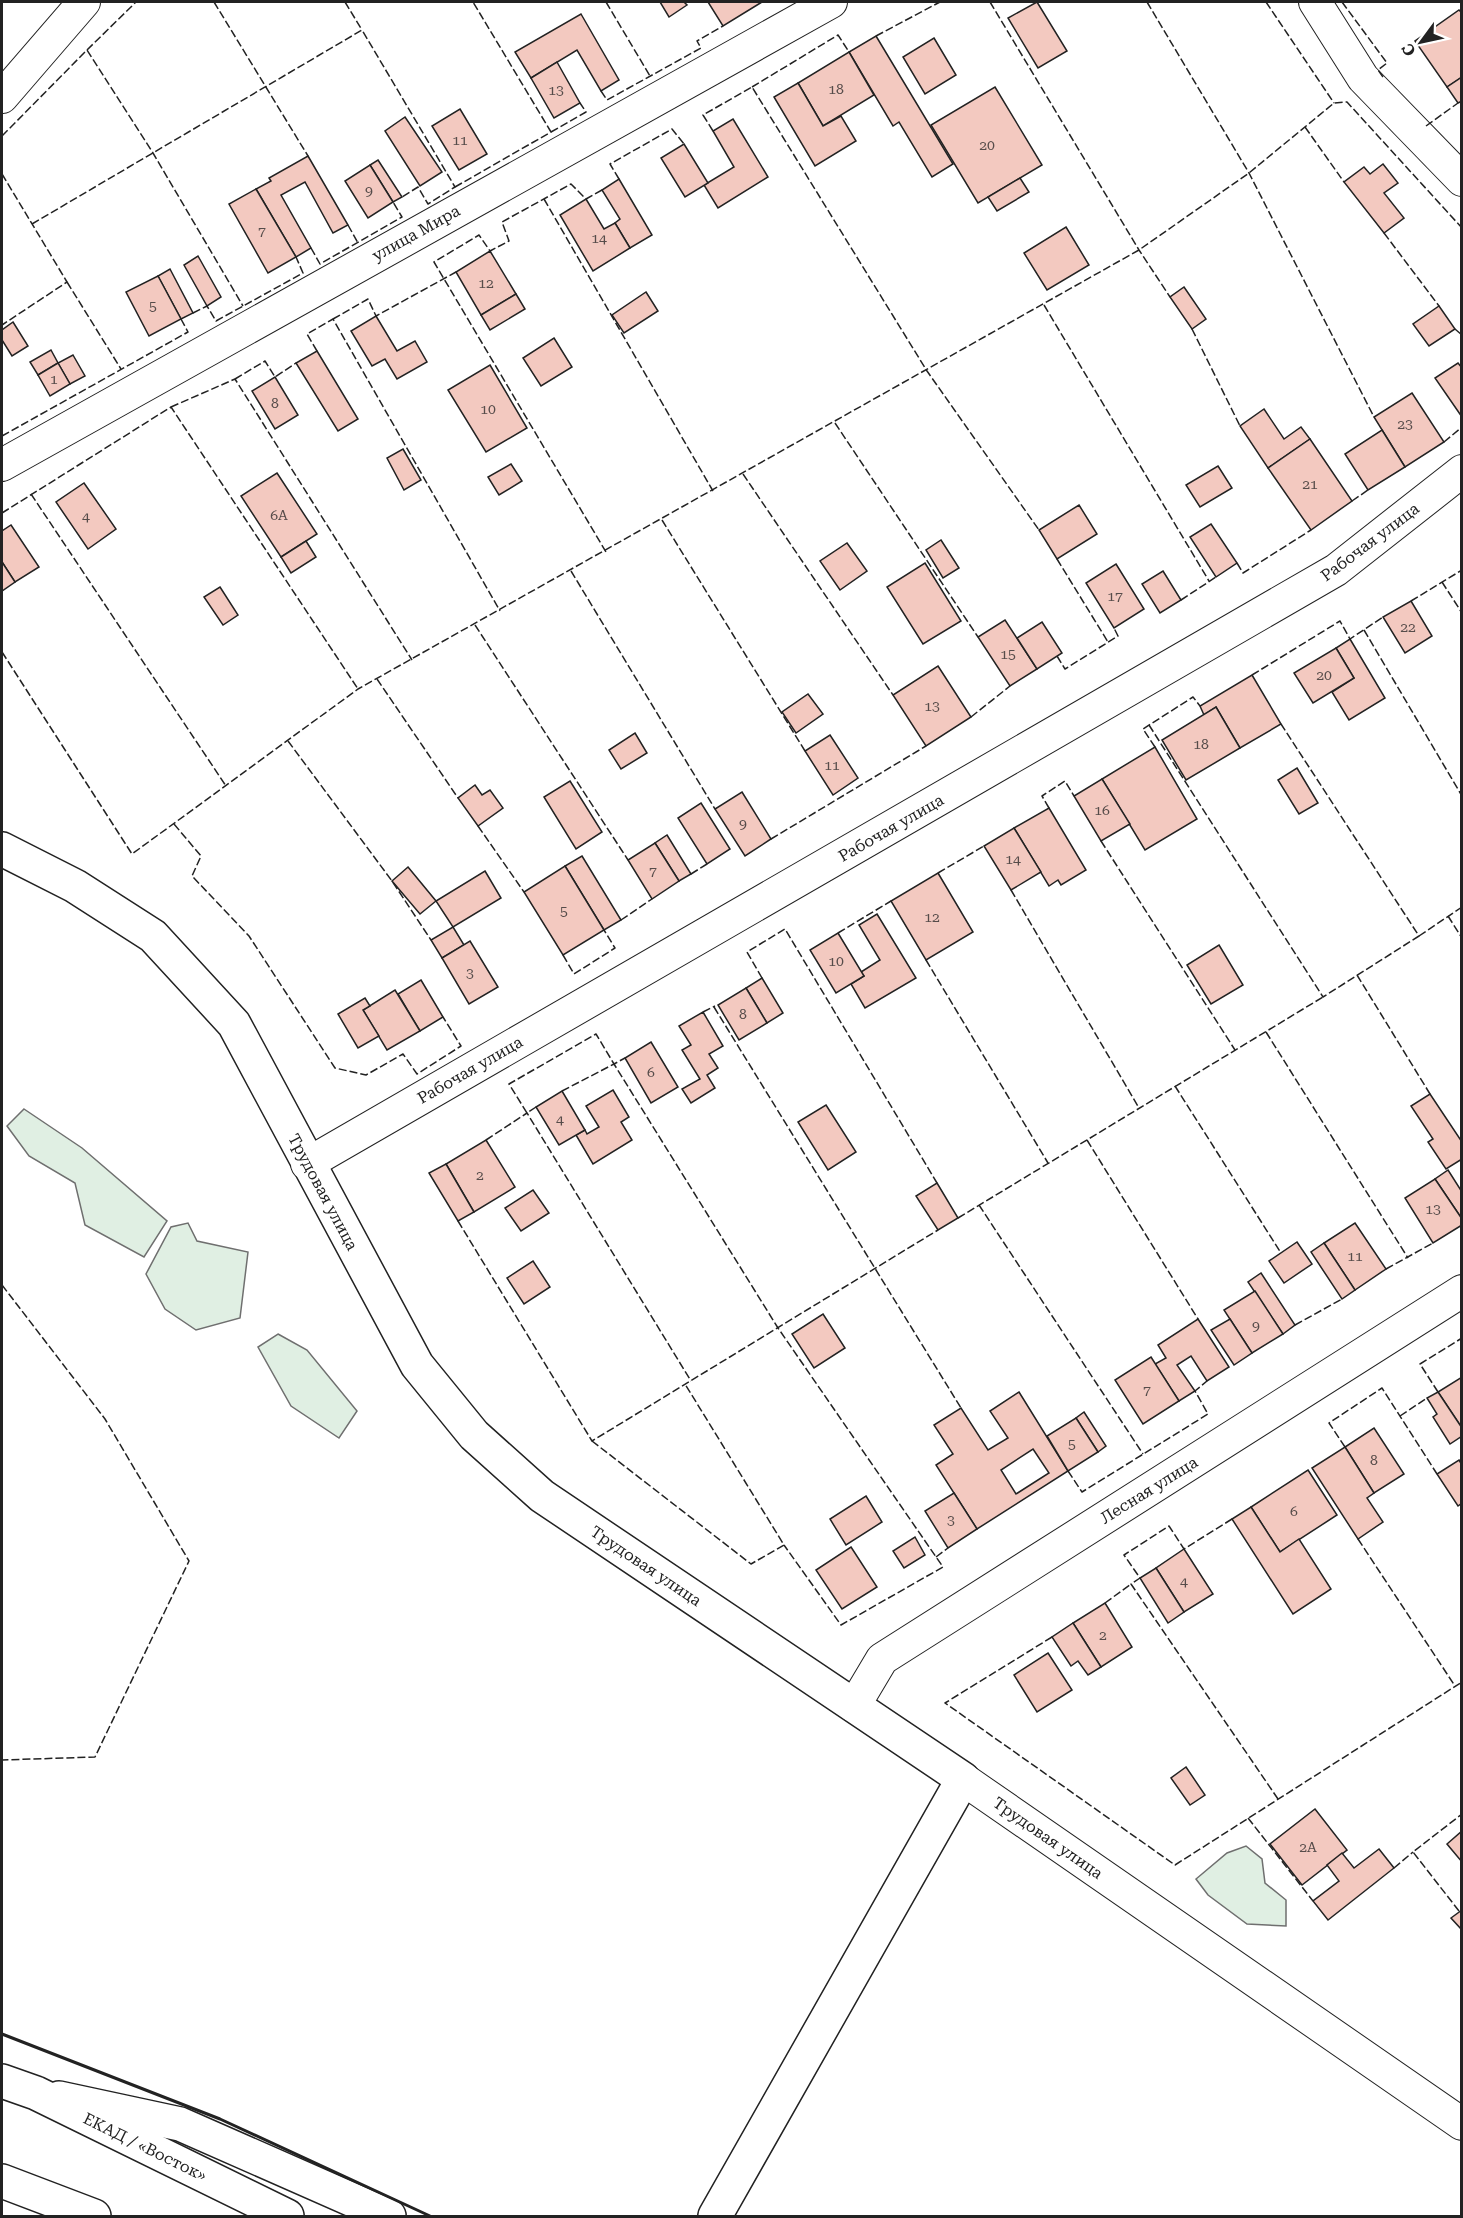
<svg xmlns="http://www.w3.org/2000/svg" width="1463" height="2218" font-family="'Roboto Serif',serif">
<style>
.green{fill:#e0efe3;stroke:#6f6f6f;stroke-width:1.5}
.building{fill:#f3c9c0;stroke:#222;stroke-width:1.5;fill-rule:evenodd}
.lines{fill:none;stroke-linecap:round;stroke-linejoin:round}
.minor-casing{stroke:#222;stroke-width:34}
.secondary-casing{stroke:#222;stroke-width:36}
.trunk-casing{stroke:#222;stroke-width:36}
.minor{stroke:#fff;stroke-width:32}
.secondary{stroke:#fff;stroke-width:33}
.trunk{stroke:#fff;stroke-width:33}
.fence{stroke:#222;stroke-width:1.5;stroke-dasharray:8 3;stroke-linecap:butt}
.wall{stroke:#222;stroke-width:3}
.labels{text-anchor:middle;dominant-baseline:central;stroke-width:4.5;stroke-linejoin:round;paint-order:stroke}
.number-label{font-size:14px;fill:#564c4a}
.street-label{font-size:16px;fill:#222;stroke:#fff}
</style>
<rect width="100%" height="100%" fill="#fff"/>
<g class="green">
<path d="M24,1109L82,1148L167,1221L144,1257L85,1225L75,1183L29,1156L7,1126Z"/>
<path d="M188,1223L197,1241L248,1252L240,1318L196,1330L165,1309L146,1274L171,1227Z"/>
<path d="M278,1334L307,1350L357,1411L339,1438L291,1406L258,1347Z"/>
<path d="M1246,1846L1262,1859L1265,1883L1286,1900V1926L1247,1924L1208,1895L1196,1879L1227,1853Z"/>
</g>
<g class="building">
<path d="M660,2H684L687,5L669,17Z"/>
<path d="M708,2H762L723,26Z"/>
<path d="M1037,2L1067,51L1038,68L1008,18Z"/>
<path d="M1459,10L1462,13V77L1447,87L1415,41Z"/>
<path d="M581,14L619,80L601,91L577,50L531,78L515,52Z"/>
<path d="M876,36L953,164L932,177L899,122L893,126L849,52Z"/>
<path d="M934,38L956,75L925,94L903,57Z"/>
<path d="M849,52L874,95L823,126L798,83Z"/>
<path d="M557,62L580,103L554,118L531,78Z"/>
<path d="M1462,77V101L1458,103L1447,87Z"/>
<path d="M798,83L823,126L841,116L856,141L815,166L774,97Z"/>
<path d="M995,87L1042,165L978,203L931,125Z"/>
<path d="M460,109L487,154L459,170L432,126Z"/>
<path d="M405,117L442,172L420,186L385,131Z"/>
<path d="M733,119L768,177L718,208L704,185L734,167L713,131Z"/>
<path d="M684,144L708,183L685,197L661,158Z"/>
<path d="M308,156L348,225L333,233L305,182L281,195L311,248L296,257L256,189L271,181L269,178Z"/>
<path d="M378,160L402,197L393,202L370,165Z"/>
<path d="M1383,164L1398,183L1384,193L1404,218L1384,233L1344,182L1364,167L1370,174Z"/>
<path d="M370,165L393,202L368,218L345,181Z"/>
<path d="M1020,178L1029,192L997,211L988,197Z"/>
<path d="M619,179L652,235L630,248L615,223L620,219L602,190Z"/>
<path d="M256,189L296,257L268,273L229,204Z"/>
<path d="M586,199L604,229L615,223L630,248L593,271L560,215Z"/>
<path d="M1066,227L1089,265L1047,290L1024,253Z"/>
<path d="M490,251L516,294L481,315L456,272Z"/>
<path d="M198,256L221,297L207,306L184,265Z"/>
<path d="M170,269L193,313L181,319L158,276Z"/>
<path d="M158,276L181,319L149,336L126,292Z"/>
<path d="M1184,287L1206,319L1192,329L1170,297Z"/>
<path d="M646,292L658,311L624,333L612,315Z"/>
<path d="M516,294L525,309L490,330L481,315Z"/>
<path d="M1439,306L1455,329L1429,346L1413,324Z"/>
<path d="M376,316L397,351L415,341L427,362L397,379L385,359L372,366L351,331Z"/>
<path d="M13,322L28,346L12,356L2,340V330Z"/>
<path d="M554,338L572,367L541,386L523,358Z"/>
<path d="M51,350L58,363L38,375L30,362Z"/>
<path d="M317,351L358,419L338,431L296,363Z"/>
<path d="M73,355L85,376L70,384L58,363Z"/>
<path d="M58,363L70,384L50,396L38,375Z"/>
<path d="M1458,363L1462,368V417L1435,378Z"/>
<path d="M490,365L527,428L486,452L448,390Z"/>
<path d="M275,377L298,415L275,429L252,391Z"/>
<path d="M1412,393L1444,442L1405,467L1374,417Z"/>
<path d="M1264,409L1284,439L1301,427L1310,439L1268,468L1240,426Z"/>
<path d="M1382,430L1405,467L1368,490L1345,454Z"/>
<path d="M1310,439L1352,501L1311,530L1268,468Z"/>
<path d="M403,449L421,480L404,490L387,458Z"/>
<path d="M511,464L522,481L499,495L488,477Z"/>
<path d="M1218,466L1232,488L1200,507L1186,485Z"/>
<path d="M277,473L317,534L281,557L241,496Z"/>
<path d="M84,483L116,529L88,549L56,502Z"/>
<path d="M1079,505L1097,534L1057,559L1039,530Z"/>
<path d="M1211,524L1237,563L1216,577L1190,537Z"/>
<path d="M11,525L39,567L15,582L2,562V531Z"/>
<path d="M941,540L959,568L943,578L926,550Z"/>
<path d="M306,541L316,557L291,573L281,557Z"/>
<path d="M847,543L867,571L840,590L820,561Z"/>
<path d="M2,562L15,582L2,591Z"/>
<path d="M925,563L961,621L923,644L887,587Z"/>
<path d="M1116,564L1144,609L1114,628L1086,583Z"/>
<path d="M1163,571L1181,600L1160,613L1142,584Z"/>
<path d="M220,587L238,615L223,625L204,597Z"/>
<path d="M1411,601L1432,636L1405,653L1383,617Z"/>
<path d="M1005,620L1037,669L1010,686L978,637Z"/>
<path d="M1042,622L1062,653L1037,669L1017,638Z"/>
<path d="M1350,639L1385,698L1349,720L1332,692L1354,678L1336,648Z"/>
<path d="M1336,648L1354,678L1313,703L1294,673Z"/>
<path d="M938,666L971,717L926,746L893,695Z"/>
<path d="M1252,675L1281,724L1240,748L1216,707L1204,715L1200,706Z"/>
<path d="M808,694L823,714L796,733L782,712Z"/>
<path d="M1216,707L1240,748L1186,780L1162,740Z"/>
<path d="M635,733L647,753L621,769L609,750Z"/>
<path d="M830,735L858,778L833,795L805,751Z"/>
<path d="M1155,747L1197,819L1145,850L1102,779Z"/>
<path d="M1297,768L1318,803L1299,814L1278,780Z"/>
<path d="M1102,779L1130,824L1101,841L1074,796Z"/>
<path d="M570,781L602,832L576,849L544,797Z"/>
<path d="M475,785L482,795L490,790L503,808L478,826L458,798Z"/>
<path d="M742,792L771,839L745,856L715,809Z"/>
<path d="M701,803L730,849L707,864L678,818Z"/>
<path d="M1049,808L1086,870L1061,885L1058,880L1049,886L1014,828Z"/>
<path d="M1014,828L1041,872L1011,890L984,846Z"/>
<path d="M667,835L691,874L679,881L655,843Z"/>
<path d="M655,843L679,881L652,899L628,860Z"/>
<path d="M582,856L621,920L604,930L565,866Z"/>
<path d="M565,866L604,930L563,955L524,892Z"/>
<path d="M408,867L436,901L420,914L392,881Z"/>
<path d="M485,871L501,898L453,927L436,901Z"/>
<path d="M938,873L973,932L926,960L891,901Z"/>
<path d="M877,914L916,978L865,1008L851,984L864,976L861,972L880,960L859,925Z"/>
<path d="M453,927L464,945L442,958L431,940Z"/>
<path d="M838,933L864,976L836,993L810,950Z"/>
<path d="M470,941L498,987L469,1004L442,958Z"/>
<path d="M1219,945L1243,985L1211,1004L1187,965Z"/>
<path d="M762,978L783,1013L767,1023L746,988Z"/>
<path d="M421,980L443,1017L420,1031L398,994Z"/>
<path d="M746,988L767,1023L739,1040L718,1005Z"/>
<path d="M395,990L420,1031L387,1050L363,1010Z"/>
<path d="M365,998L370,1006L363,1010L379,1036L358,1048L338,1014Z"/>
<path d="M703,1012L723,1046L709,1054L718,1068L707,1075L715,1088L691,1103L682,1089L700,1079L682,1050L691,1045L679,1026Z"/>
<path d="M651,1042L678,1087L651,1103L625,1058Z"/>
<path d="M613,1090L629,1117L621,1122L632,1140L593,1164L576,1135L585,1130L587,1134L599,1127L586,1106Z"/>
<path d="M562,1091L585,1130L559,1145L536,1107Z"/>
<path d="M1430,1094L1462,1142V1159L1446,1169L1428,1142L1433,1139L1411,1106Z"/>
<path d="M826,1105L856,1152L828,1170L798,1122Z"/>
<path d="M486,1140L515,1187L474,1212L446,1164Z"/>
<path d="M446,1164L474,1212L458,1221L429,1173Z"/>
<path d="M1448,1170L1462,1192V1219L1435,1179Z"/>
<path d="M1435,1179L1462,1219V1225L1433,1243L1405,1198Z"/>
<path d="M937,1183L958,1218L938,1230L916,1196Z"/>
<path d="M533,1190L549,1213L521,1231L505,1208Z"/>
<path d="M1355,1223L1386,1269L1355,1290L1324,1243Z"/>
<path d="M1297,1242L1312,1264L1284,1283L1269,1261Z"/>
<path d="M1324,1243L1355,1290L1342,1299L1311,1252Z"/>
<path d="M533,1261L550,1287L524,1304L507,1278Z"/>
<path d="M1261,1273L1295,1325L1283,1334L1248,1282Z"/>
<path d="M1255,1291L1283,1334L1252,1353L1224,1310Z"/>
<path d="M823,1314L845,1348L814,1368L792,1334Z"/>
<path d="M1198,1319L1229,1367L1207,1381L1191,1356L1177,1365L1195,1391L1179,1401L1155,1364L1166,1358L1158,1345Z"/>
<path d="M1230,1319L1252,1353L1234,1365L1211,1330Z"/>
<path d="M1151,1357L1179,1401L1143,1424L1115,1380Z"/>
<path d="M1462,1377V1428L1438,1392Z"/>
<path d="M1019,1392L1068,1471L977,1529L936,1465L953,1454L934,1425L961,1408L988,1450L1008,1438L990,1411ZM1033,1449L1049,1473L1016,1494L1001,1470Z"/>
<path d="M1438,1392L1462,1428V1436L1450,1444L1433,1417L1437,1414L1427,1398Z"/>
<path d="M1084,1412L1106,1446L1098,1452L1076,1418Z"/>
<path d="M1076,1418L1098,1452L1068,1471L1047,1436Z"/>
<path d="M1374,1428L1404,1474L1374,1493L1345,1447Z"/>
<path d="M1345,1447L1374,1493L1367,1498L1383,1522L1358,1539L1312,1468Z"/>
<path d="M1459,1460L1462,1465V1503L1458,1506L1437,1474Z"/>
<path d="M1308,1470L1337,1515L1280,1552L1251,1507Z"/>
<path d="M954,1493L977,1529L948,1548L925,1511Z"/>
<path d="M866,1496L882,1522L846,1545L830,1519Z"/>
<path d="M1251,1507L1280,1552L1299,1539L1331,1589L1293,1614L1232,1519Z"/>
<path d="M915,1537L925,1555L904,1568L893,1551Z"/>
<path d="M851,1547L877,1587L842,1609L816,1570Z"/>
<path d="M1184,1549L1213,1594L1184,1612L1156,1568Z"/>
<path d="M1156,1568L1184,1612L1168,1623L1140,1578Z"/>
<path d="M1105,1603L1132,1647L1101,1667L1073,1623Z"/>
<path d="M1073,1623L1101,1667L1088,1675L1078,1661L1071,1666L1052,1637Z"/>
<path d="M1048,1653L1072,1690L1037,1712L1014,1675Z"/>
<path d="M1186,1767L1205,1795L1190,1805L1171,1778Z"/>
<path d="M1315,1809L1347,1850L1302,1885L1270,1844Z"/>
<path d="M1462,1831V1862L1447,1844Z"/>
<path d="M1379,1849L1394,1868L1328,1920L1313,1901L1339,1881L1327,1865L1342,1853L1354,1868Z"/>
<path d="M1462,1910V1930L1451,1918Z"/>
</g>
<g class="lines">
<g class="minor-casing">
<g id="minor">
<path d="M1315,2L1363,78L1462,180"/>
<path d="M2,97L84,2"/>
<path d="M2,465L831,2"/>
<path d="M307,1164L1336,570L1462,471"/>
<path d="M854,1706L882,1659L1462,1291"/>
<path d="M963,1779L1462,2124"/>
</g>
</g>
<g class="secondary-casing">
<g id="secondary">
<path d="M2,849L75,886L153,936L234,1024L417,1365L474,1435L542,1496L963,1779L715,2216"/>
<path d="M59,2098L180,2124L389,2216"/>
</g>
</g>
<g class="trunk-casing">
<g id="trunk">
<path d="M2,2081L36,2093L287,2216"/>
<path d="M2,2181L94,2216"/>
</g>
</g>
<use href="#minor" class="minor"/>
<use href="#secondary" class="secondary"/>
<use href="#trunk" class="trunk"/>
<g class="fence">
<path d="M214,2L308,156"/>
<path d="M345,2L362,30"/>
<path d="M606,2L650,76"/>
<path d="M990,2L1139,250L1170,297"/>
<path d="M1147,2L1249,173L1374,417"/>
<path d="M1266,2L1334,103"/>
<path d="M1342,2L1387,63L1378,70L1383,77"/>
<path d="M876,36L940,2"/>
<path d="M87,50L136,2"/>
<path d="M752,87L838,35L849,52"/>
<path d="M601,91L607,100L701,48L697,41L723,26"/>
<path d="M1426,126L1458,103"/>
<path d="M1305,127L1344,182"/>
<path d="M713,131L703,115L752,87L927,371L1039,530"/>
<path d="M551,132L586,112L580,103"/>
<path d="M2,136L87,50L153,153L243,306"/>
<path d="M2,174L67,282L2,325"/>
<path d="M619,179L610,164L672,129L684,144"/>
<path d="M455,187L551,132L473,2"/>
<path d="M602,190L586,199L571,184L502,222L509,241L490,251L479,235L434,262L606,552"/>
<path d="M544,199L713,491"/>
<path d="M32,224L362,30L455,187L428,204L418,187L402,197"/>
<path d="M348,225L358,243"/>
<path d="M1384,233L1439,306"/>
<path d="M311,248L320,264L402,217L393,202"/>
<path d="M67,282L121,369"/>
<path d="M1044,305L1209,581"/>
<path d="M193,313L207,306L216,321L303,273L296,257"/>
<path d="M333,319L368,299L376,316L456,272"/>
<path d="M1192,329L1240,426"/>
<path d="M1455,329L1462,335"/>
<path d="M317,351L307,334L333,319L500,611"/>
<path d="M235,379L265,361L275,377L296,363"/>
<path d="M171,407L235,379L412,660"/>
<path d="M835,423L978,637"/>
<path d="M2,436L188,332L181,319"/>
<path d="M1444,442L1462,427"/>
<path d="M743,474L893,695"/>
<path d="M31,494L226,786"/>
<path d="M1352,501L1368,490"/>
<path d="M2,513L171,407L358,689"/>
<path d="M662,520L805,751"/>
<path d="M1057,559L1108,642"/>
<path d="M1237,563L1243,573L1311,530"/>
<path d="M571,571L715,809"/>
<path d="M1442,582L1462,613"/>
<path d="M1181,600L1216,577"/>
<path d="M1411,601L1462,570"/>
<path d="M475,625L628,860"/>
<path d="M1364,630L1462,796"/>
<path d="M2,652L132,854L358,689L1139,250L1249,173L1334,103L1347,102L1462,228"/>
<path d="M1057,656L1065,669L1118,636L1114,628"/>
<path d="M1252,675L1340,621L1350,639L1383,617"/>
<path d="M377,679L458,798"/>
<path d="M971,717L1010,686"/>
<path d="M1149,725L1323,997L1419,936L1281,724"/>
<path d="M288,741L392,881L431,940"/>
<path d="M1155,747L1143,729L1193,697L1200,706"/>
<path d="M1049,808L1042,796L1065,781L1074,796"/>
<path d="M174,824L201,856L192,876L249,936L335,1068L366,1075L403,1054L417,1074L461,1046L443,1017"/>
<path d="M478,826L524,892"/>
<path d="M771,839L926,746"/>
<path d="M1101,841L1235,1050"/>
<path d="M938,873L984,846"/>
<path d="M691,874L707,864"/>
<path d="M1011,890L1139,1108"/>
<path d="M1448,916L1462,938"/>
<path d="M621,920L652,899"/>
<path d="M838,933L891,901"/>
<path d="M1419,936L1462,907"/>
<path d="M563,955L574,974L615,948L604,930"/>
<path d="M926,960L1048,1163"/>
<path d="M1357,975L1430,1094"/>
<path d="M762,978L747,952L785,929L937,1183"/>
<path d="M714,1007L961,1408"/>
<path d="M703,1012L715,1006"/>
<path d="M1266,1032L1408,1258"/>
<path d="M1175,1086L1281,1253"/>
<path d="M562,1091L614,1064L778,1328L943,1567L841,1625L784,1545"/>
<path d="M536,1107L527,1113L509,1084L596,1034L614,1064L625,1058"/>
<path d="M486,1140L527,1113L691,1381"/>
<path d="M1087,1140L1198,1319"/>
<path d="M979,1205L1143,1454"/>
<path d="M958,1218L1323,997"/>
<path d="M458,1221L592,1441L938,1230"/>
<path d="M1386,1269L1433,1243"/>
<path d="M2,1285L105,1419L189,1561L95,1757L2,1760"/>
<path d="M1295,1325L1342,1299"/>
<path d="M1438,1392L1420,1364L1462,1338"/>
<path d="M1400,1416L1427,1398"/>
<path d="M592,1441L751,1564L784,1545L685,1384"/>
<path d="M1345,1447L1329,1423L1382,1388L1437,1474"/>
<path d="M1068,1471L1082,1492L1208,1414L1195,1391L1207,1381"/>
<path d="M1232,1519L1184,1549L1169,1526L1124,1555L1140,1578L1131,1584L1278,1799"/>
<path d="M1358,1539L1455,1686"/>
<path d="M936,1557L948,1548"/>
<path d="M1105,1603L1131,1584"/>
<path d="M1052,1637L945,1703L1175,1865L1462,1682"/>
<path d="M1248,1818L1313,1901"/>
<path d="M1394,1868L1413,1852"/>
<path d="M1459,1911L1413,1852L1462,1814"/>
</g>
<path class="wall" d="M2,2034L220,2119L430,2216"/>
</g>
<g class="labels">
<g class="number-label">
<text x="836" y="89">18</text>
<text x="556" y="90">13</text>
<text x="460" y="140">11</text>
<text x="987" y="145">20</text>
<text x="369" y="191">9</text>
<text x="262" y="231">7</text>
<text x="599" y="238">14</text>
<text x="486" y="283">12</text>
<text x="153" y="306">5</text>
<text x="54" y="379">1</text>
<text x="275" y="403">8</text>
<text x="488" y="409">10</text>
<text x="1405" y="424">23</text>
<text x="1310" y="484">21</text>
<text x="279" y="515">6А</text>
<text x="86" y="516">4</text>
<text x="1115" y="596">17</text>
<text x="1408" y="627">22</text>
<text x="1008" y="654">15</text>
<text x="1324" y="675">20</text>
<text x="932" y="706">13</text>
<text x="1201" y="744">18</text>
<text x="832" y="765">11</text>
<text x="1102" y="810">16</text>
<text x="743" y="824">9</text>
<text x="1013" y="859">14</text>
<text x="653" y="871">7</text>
<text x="564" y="911">5</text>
<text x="932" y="917">12</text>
<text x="836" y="961">10</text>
<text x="470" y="973">3</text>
<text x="743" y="1014">8</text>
<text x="651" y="1072">6</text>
<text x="560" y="1119">4</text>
<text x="480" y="1175">2</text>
<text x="1433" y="1209">13</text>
<text x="1355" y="1256">11</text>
<text x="1256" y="1326">9</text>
<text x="1147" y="1390">7</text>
<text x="1072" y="1444">5</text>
<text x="1374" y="1460">8</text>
<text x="1294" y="1511">6</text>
<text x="951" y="1520">3</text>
<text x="1184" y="1581">4</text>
<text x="1103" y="1635">2</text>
<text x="1308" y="1847">2А</text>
</g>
<g class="street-label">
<text transform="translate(416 233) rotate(-29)">улица Мира</text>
<text transform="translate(1370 542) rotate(-37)">Рабочая улица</text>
<text transform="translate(891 828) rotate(-30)">Рабочая улица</text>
<text transform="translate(470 1070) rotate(-30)">Рабочая улица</text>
<text transform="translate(323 1192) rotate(62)">Трудовая улица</text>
<text transform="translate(1149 1490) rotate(-32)">Лесная улица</text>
<text transform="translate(646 1566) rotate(34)">Трудовая улица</text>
<text transform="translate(1048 1838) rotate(35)">Трудовая улица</text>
<text transform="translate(145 2147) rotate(26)">ЕКАД / «Восток»</text>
</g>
</g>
<rect width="1463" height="2218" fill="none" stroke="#222222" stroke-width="6"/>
<g transform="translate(1421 42) rotate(237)" stroke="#ffffff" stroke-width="4.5" paint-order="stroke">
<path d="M0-4.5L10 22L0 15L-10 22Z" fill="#222222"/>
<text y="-9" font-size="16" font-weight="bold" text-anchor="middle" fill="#222222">С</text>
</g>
</svg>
